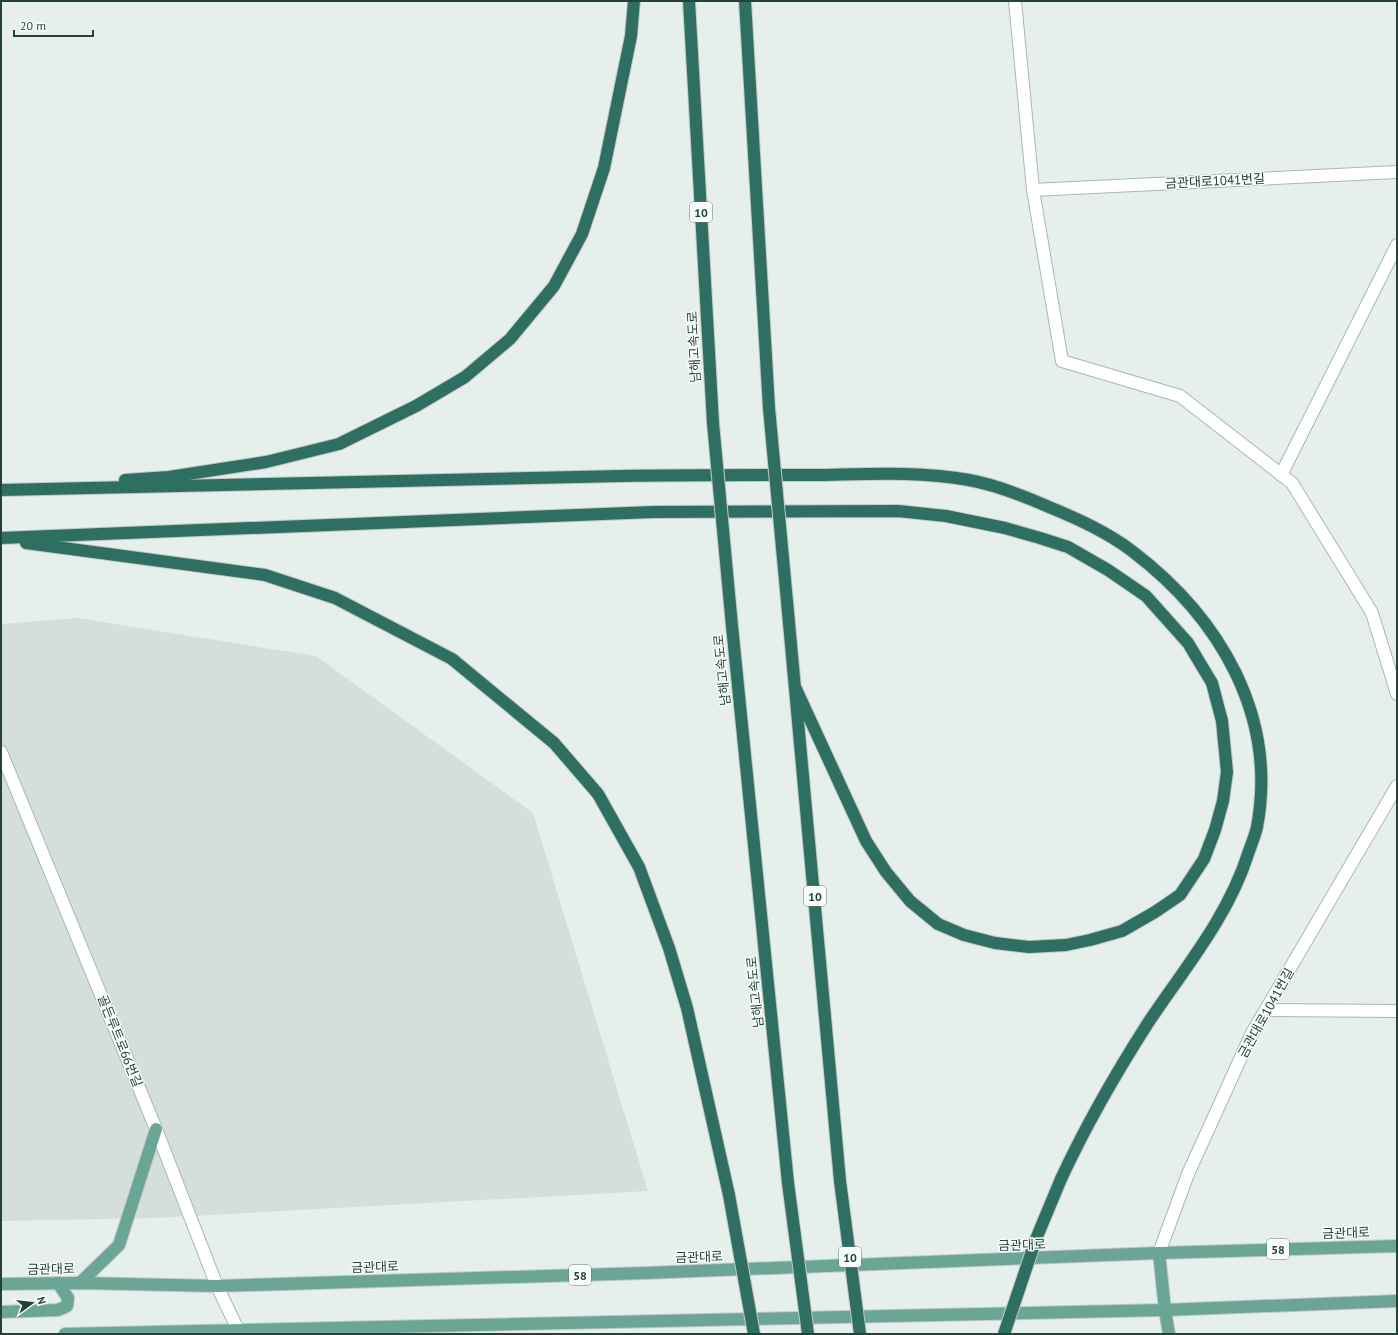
<svg xmlns="http://www.w3.org/2000/svg" width="1398" height="1335" font-family="'PT Sans','Noto Sans KR',sans-serif">
<style>
.built{fill:#d4dfda}
.lines{fill:none;stroke-linecap:round;stroke-linejoin:round}
.minor-casing{stroke:#a8b8b2;stroke-width:14}
.major-casing{stroke:#c2cac8;stroke-width:14}
.highway-casing{stroke:#c2cac8;stroke-width:14}
.minor{stroke:#fff;stroke-width:12}
.major{stroke:#6aa596;stroke-width:12}
.highway{stroke:#2f6f62;stroke-width:12}
.highway-bridge-casing{stroke:#c2cac8;stroke-width:14;stroke-linecap:butt}
.highway-bridge{stroke:#2f6f62;stroke-width:12}
.labels{text-anchor:middle;dominant-baseline:central;stroke-width:3;stroke-linejoin:round;paint-order:stroke}
.shield{fill:#f7fbf9;stroke:#637a73;stroke-width:1}
.shield-label{font-size:12px;font-weight:bold;fill:#24423a}
.street-label{font-size:13px;fill:#24423a;stroke:#f7fbf9}
</style>
<rect width="100%" height="100%" fill="#e6efeb"/>
<path class="built" d="M77,618L316,656L533,813L648,1191L156,1218L1,1221V624Z"/>
<g class="lines">
<g class="minor-casing">
<g id="minor">
<path d="M1015,1L1033,190L1062,361L1180,396L1292,483L1372,613L1397,694"/>
<path d="M1033,190L1397,172"/>
<path d="M1281,475L1397,245"/>
<path d="M1,752L156,1129L217,1286L240,1334"/>
<path d="M1266,1010L1397,1011"/>
<path d="M1159,1253L1188,1174L1252,1033L1397,786"/>
</g>
</g>
<g class="major-casing">
<g id="major">
<path d="M1159,1253L1165,1310L1169,1334"/>
<path d="M80,1283L119,1245L156,1129"/>
<path d="M1,1284L80,1283L217,1286L645,1273L1159,1253L1397,1246"/>
<path d="M1,1312L58,1310L67,1306L68,1298L58,1283"/>
<path d="M65,1334L1165,1310L1397,1301"/>
</g>
</g>
<g class="highway-casing">
<g id="highway">
<path d="M689,1L713,423"/>
<path d="M745,1L769,408"/>
<path d="M125,480L169,477L266,462L339,444L416,406L465,377L510,339L554,286L582,234L604,168L631,36L634,1"/>
<path d="M1,490C208,486 415,481 622,476C687,475 753,475 819,475C869,474 920,471 969,480C997,485 1024,496 1049,507C1078,519 1107,532 1132,551C1219,617 1278,715 1257,827C1255,836 1251,845 1248,854C1228,917 1184,969 1148,1023C1116,1073 1086,1125 1061,1179"/>
<path d="M1,538L653,512L898,511L946,516L1005,528L1040,538L1068,547L1108,570L1146,596L1188,643L1212,683L1222,721L1227,772L1223,801L1215,830L1204,859L1180,895L1155,912L1122,931L1090,940L1066,945L1029,947L995,943L964,935L938,924L910,901L886,872L866,841L796,689"/>
<path d="M26,543L265,575L335,598L452,659L554,743L598,794L639,867L669,948L687,1008L729,1195"/>
<path d="M788,612L840,1181"/>
<path d="M732,626L788,1183"/>
</g>
</g>
<use href="#minor" class="minor"/>
<use href="#major" class="major"/>
<use href="#highway" class="highway"/>
<g class="highway-bridge-casing">
<g id="highway-bridge">
<path d="M769,408L788,612"/>
<path d="M713,423L732,626"/>
<path d="M840,1181L860,1334"/>
<path d="M788,1183L808,1334"/>
<path d="M729,1195L754,1334"/>
<path d="M1004,1334L1036,1239L1061,1179"/>
</g>
</g>
<use href="#highway-bridge" class="highway-bridge"/>
</g>
<g class="labels">
<g class="shield">
<rect x="690" y="202" width="22" height="20" rx="3"/>
<rect x="804" y="886" width="22" height="20" rx="3"/>
<rect x="1267" y="1239" width="22" height="20" rx="3"/>
<rect x="839" y="1247" width="22" height="20" rx="3"/>
<rect x="569" y="1265" width="22" height="20" rx="3"/>
</g>
<g class="shield-label">
<text x="701" y="212">10</text>
<text x="815" y="896">10</text>
<text x="1278" y="1249">58</text>
<text x="850" y="1257">10</text>
<text x="580" y="1275">58</text>
</g>
<g class="street-label">
<text transform="translate(1215 181) rotate(-3)">금관대로1041번길</text>
<text transform="translate(694 347) rotate(-93)">남해고속도로</text>
<text transform="translate(722 670) rotate(-96)">남해고속도로</text>
<text transform="translate(755 992) rotate(-96)">남해고속도로</text>
<text transform="translate(1266 1013) rotate(-61)">금관대로1041번길</text>
<text transform="translate(120 1041) rotate(68)">골든루트로66번길</text>
<text transform="translate(1346 1233) rotate(-2)">금관대로</text>
<text transform="translate(1022 1245) rotate(-2)">금관대로</text>
<text transform="translate(699 1257) rotate(-2)">금관대로</text>
<text transform="translate(375 1267) rotate(-2)">금관대로</text>
<text transform="translate(51 1269) rotate(-1)">금관대로</text>
</g>
</g>
<rect width="1398" height="1335" fill="none" stroke="#24423a" stroke-width="4"/>
<g transform="translate(32 1303) rotate(75)" stroke="#f7fbf9" stroke-width="3" paint-order="stroke">
<path d="M0-3L7 15L0 10L-7 15Z" fill="#24423a"/>
<text y="-6" font-size="11" font-weight="bold" text-anchor="middle" fill="#24423a">N</text>
</g>
<path d="M14 30v6h79v-6" fill="none" stroke="#24423a" stroke-width="2"/>
<text x="20" y="30" font-size="12" fill="#24423a" stroke="#f7fbf9" stroke-width="3" paint-order="stroke">20 m</text>
</svg>
